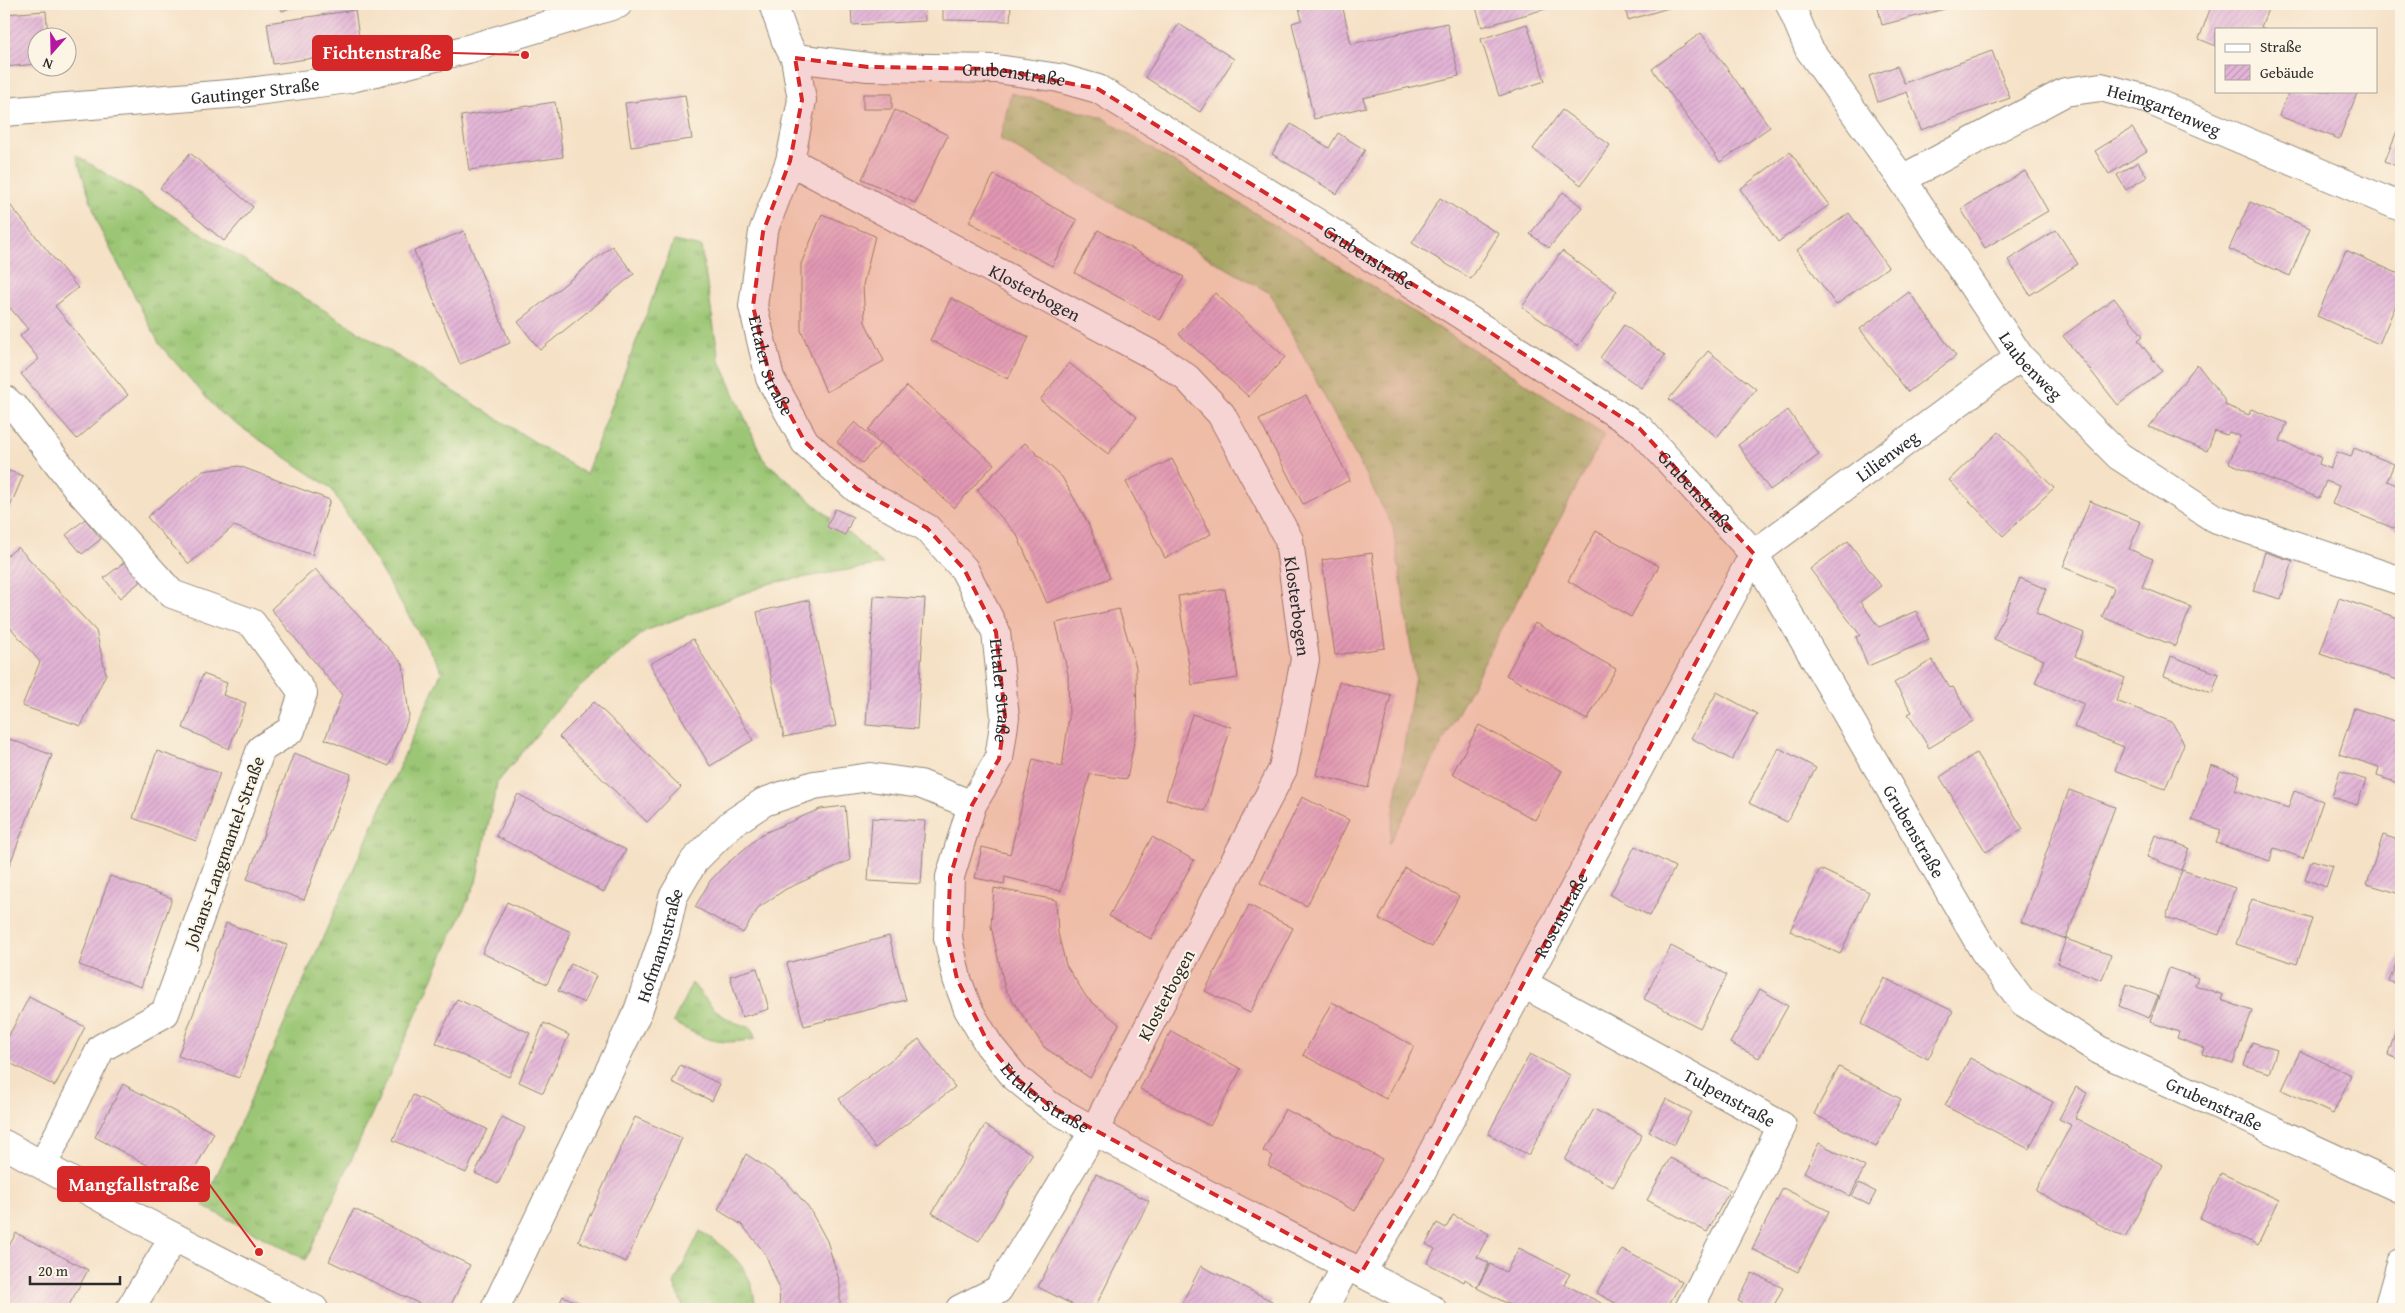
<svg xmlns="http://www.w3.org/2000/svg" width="2405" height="1313" font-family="'Gentium Book Plus',serif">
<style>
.grass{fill:url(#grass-tufts);stroke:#637850}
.building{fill:url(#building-hatch)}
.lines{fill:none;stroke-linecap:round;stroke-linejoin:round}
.minor-casing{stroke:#908678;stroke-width:30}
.minor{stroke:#fff;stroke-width:28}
.marked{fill:#d62828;fill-opacity:0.2;stroke:#d62828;stroke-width:4;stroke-dasharray:10 6;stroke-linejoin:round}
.labels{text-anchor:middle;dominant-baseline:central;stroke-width:4;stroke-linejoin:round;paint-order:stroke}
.street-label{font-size:18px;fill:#2b2b2b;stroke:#fcf5e5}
.leader{fill:none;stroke:#d62828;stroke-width:2}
.callout-dot{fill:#d62828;stroke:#fcf5e5;stroke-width:2}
.callout{fill:#d62828;stroke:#d62828;stroke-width:2}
.callout-label{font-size:19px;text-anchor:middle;font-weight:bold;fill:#fff}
</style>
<defs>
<pattern id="grass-tufts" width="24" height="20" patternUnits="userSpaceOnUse" patternTransform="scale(1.25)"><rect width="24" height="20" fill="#9bc674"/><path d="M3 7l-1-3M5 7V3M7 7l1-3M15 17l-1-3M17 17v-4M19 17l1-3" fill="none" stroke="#7fa15f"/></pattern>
<pattern id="building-hatch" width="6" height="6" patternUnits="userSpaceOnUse" patternTransform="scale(1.25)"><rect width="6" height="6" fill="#e2b3d6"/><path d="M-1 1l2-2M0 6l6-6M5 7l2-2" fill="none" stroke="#c29ab8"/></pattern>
</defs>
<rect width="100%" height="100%" fill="#fcf5e5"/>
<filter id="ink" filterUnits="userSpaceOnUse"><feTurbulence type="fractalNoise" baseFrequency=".02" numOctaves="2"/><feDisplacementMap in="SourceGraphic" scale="10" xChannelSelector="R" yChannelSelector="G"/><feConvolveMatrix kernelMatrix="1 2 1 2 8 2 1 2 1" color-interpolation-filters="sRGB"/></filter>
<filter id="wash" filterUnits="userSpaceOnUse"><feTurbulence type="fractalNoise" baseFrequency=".0096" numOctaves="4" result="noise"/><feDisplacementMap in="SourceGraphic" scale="20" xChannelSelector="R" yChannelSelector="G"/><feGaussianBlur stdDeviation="1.12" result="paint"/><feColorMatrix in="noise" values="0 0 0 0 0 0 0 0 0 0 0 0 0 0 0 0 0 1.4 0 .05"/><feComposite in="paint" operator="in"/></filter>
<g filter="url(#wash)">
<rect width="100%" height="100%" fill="#f5e1c6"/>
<g class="grass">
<path d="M1011,93L1103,118L1474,350L1604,435L1389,844L1415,675L1393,527L1270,293L1000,139Z"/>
<path d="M76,155L586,474L674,241L701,247L719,359L763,459L883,564L771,583L645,631L567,698L497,783L476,882L306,1260L203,1206L442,671L331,488L220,413L160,345L100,229Z"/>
<path d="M692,983C713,1008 720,1020 752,1028L755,1039C716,1046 706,1040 673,1022Z"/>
<path d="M700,1231C730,1250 755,1270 755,1309H684L674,1284Z"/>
</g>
<g id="blocks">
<g class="building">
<path d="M279,4H301L282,11Z"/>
<path d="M851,4H924L925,21L852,25Z"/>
<path d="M943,4H1011L1010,21L943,20Z"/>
<path d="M1298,4H1342L1351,44L1447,23L1459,76L1363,98L1366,107L1314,119L1292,23L1302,20Z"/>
<path d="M1475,4H1563L1482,27Z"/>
<path d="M1624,4H1682L1628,20Z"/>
<path d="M1877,4H1964L1882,25Z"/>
<path d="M2212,4H2253L2268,9L2261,27L2265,29H2216V46L2199,39Z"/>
<path d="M355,10L361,51L273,64L267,23Z"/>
<path d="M46,11L48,38H38V64L4,67V14Z"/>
<path d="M1179,24L1234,59L1200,112L1145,77Z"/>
<path d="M1527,24L1545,81L1499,96L1481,39Z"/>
<path d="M1701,33L1770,127L1720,162L1652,69Z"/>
<path d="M1992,51L2010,98L1921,130L1907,92L1878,102L1869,76L1897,66L1904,83Z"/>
<path d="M2283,91H2358L2339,139L2279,116L2288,94Z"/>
<rect x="863" y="94" width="29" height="15"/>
<path d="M685,95L692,139L631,147L625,103Z"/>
<path d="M555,102L563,157L469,170L461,116Z"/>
<path d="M895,110L948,135L915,203L862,179Z"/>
<path d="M1562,110L1610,145L1581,185L1533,149Z"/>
<path d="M2401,121V168L2385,161Z"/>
<path d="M1291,124L1329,148L1338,133L1365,150L1337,194L1272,154Z"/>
<path d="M2132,128L2147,151L2109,174L2095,151Z"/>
<path d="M1790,152L1829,205L1778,242L1740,189Z"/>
<path d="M190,153L253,207L224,241L160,188Z"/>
<path d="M2138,162L2147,177L2126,190L2117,175Z"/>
<path d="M2025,171L2048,211L1985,248L1961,209Z"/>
<path d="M994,175L1077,220L1052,266L969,222Z"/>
<path d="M1563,192L1582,207L1549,248L1530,234Z"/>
<path d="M1440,198L1499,234L1471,279L1412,243Z"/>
<path d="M2250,202L2310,228L2290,276L2229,249Z"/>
<path d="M11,206L78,288L55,306L128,395L77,439L21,374L39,359L20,336L28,329L4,301V208Z"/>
<path d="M1849,213L1888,267L1836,305L1797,250Z"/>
<path d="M822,214L875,236L863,285L865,322L884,361L826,392L801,330V264Z"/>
<path d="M1098,230L1184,277L1160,320L1075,273Z"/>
<path d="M2056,230L2078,264L2030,295L2008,260Z"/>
<path d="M464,231L510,343L460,364L414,251Z"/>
<path d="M612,246L634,274L540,350L518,322Z"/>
<path d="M2346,250L2401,275V293L2379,344L2317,316Z"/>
<path d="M1562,251L1617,291L1578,346L1522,307Z"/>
<path d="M1909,292L1956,356L1908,392L1860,329Z"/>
<path d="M1215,293L1285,357L1249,397L1179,334Z"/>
<path d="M951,298L1029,337L1008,379L930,340Z"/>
<path d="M2114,298L2143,336L2138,340L2162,371L2118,405L2063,336Z"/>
<path d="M1624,325L1665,355L1641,388L1600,358Z"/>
<path d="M1708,351L1756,389L1717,437L1669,399Z"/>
<path d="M1069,363L1137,417L1108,454L1040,400Z"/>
<path d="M2197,364L2226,402L2225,405L2249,415L2251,409L2287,423L2280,441L2321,457L2319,464L2330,469L2337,452L2351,457L2354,448L2394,464L2387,481L2401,487V531L2332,504L2339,486L2326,481L2319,498L2229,463L2240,436L2229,432L2227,435L2215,431L2207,451L2149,427Z"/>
<path d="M907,386L994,464L954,508L868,430Z"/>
<path d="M1306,395L1350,480L1303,504L1259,420Z"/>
<path d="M1788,410L1819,455L1770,490L1738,445Z"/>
<path d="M855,422L880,444L862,463L837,442Z"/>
<path d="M1999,432L2054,488L2003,536L1949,480Z"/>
<path d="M1025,443L1062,477L1088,523L1110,578L1047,603L1017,535L977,490Z"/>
<path d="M1172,459L1211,534L1165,558L1126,482Z"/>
<path d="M239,466L330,500L312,555L234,526L189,564L147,517L203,471Z"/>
<path d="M4,469L23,476L4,521Z"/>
<path d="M2090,501L2141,522L2129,549L2153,559L2142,587L2191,607L2175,646L2102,617L2114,588L2063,567Z"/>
<path d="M835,509L853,517L845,535L827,527Z"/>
<path d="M85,519L101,539L82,554L66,535Z"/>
<path d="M1596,531L1659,566L1631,617L1568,581Z"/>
<path d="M1848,541L1881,586L1860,602L1879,627L1916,611L1929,640L1868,666L1856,637L1860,635L1810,569Z"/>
<path d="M18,547L96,631L106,674L81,726L22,706L40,662L4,620V558Z"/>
<path d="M2265,552L2293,561L2281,599L2253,591Z"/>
<path d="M1372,553L1385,648L1335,655L1322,560Z"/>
<path d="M126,561L141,581L120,598L104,578Z"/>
<path d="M315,569L403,664L409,716L389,766L325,739L342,695L271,609Z"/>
<path d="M2020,578L2046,589L2036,613L2084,633L2075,656L2125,678L2116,701L2172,722L2184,744L2165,789L2115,770L2124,747L2074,727L2084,704L2035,683L2044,660L1994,639Z"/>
<path d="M1225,589L1238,678L1192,685L1178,596Z"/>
<path d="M874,596L925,599L917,729L866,725Z"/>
<path d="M2339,598L2401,619V681L2320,654Z"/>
<path d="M809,600L836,726L784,737L757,612Z"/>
<path d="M1119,609L1136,667L1137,727L1127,779L1090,774L1061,891L1005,877L1004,884L975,878L982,847L1010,854L1033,759L1062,767L1069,718L1068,674L1056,623Z"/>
<path d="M1535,623L1616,669L1587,720L1506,675Z"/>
<path d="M693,639L753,740L710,766L650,664Z"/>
<path d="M2171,656L2219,674L2212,693L2164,676Z"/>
<path d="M1932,660L1950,688L1953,687L1973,721L1929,748L1908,714L1912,712L1894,683Z"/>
<path d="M203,674L227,683L223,695L246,703L229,749L183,728Z"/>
<path d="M1339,682L1391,695L1368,788L1316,775Z"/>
<path d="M1717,692L1757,714L1732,760L1691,738Z"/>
<path d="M594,702L681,787L647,822L559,737Z"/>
<path d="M2354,708L2401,723V784L2377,776L2379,767L2339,754Z"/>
<path d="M1192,714L1231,727L1205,811L1166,799Z"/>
<path d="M1479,725L1562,771L1535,820L1452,774Z"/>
<path d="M4,737L52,755L4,879Z"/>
<path d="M1779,748L1816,768L1787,822L1749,803Z"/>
<path d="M157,751L220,773L196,841L133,818Z"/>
<path d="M294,753L351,774L304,900L247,879Z"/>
<path d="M1976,753L2023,829L1986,852L1940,777Z"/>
<path d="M2211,765L2240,775L2235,790L2288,808L2294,791L2323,801L2303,858L2274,848L2270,861L2216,843L2221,830L2192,820Z"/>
<path d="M2340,771L2366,780L2357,805L2332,797Z"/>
<path d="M2069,790L2115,807L2066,939L2021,922Z"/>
<path d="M518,794L626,850L604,892L496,836Z"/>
<path d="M1302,797L1349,820L1307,906L1260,883Z"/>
<path d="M845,806L850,860L786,889L759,907L743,933L695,907L710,881L723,867L762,834L820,809Z"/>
<path d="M872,818L925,821L921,884L868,881Z"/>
<path d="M2155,835L2189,848L2181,870L2147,857Z"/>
<path d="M2383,835L2401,841V894L2367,884Z"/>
<path d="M1152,837L1194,860L1151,939L1109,916Z"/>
<path d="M1635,846L1675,867L1650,916L1610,895Z"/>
<path d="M2312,860L2333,866L2326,887L2305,879Z"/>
<path d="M1405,868L1459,896L1432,947L1379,919Z"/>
<path d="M1820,869L1869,892L1840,954L1790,931Z"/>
<path d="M2182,870L2235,888L2219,935L2166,917Z"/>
<path d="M110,876L172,898L141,987L79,965Z"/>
<path d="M994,888L1056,900L1058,933L1066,965L1087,998L1119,1024L1090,1078L1044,1047L1005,989L991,926Z"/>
<path d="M2252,899L2312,919L2297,964L2236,944Z"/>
<path d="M507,902L571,932L547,984L482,953Z"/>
<path d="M1249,905L1293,928L1250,1013L1205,991Z"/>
<path d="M226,923L287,945L239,1078L178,1056Z"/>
<path d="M889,936L906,1000L804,1026L787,963Z"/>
<path d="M2066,939L2111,955L2102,980L2057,963Z"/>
<path d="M1671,946L1727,975L1700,1028L1644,999Z"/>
<path d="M2401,951V986L2389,981Z"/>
<path d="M571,964L596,976L584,1003L558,991Z"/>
<path d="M757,968L769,1009L742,1017L730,976Z"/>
<path d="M2169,968L2198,978L2195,985L2223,995L2221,1000L2252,1011L2233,1064L2202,1054L2204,1048L2177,1038L2179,1032L2150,1022Z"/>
<path d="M1884,978L1953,1011L1928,1059L1861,1024Z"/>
<path d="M2127,984L2158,996L2149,1018L2119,1006Z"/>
<path d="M1760,989L1788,1006L1759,1058L1730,1043Z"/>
<path d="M29,997L85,1027L55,1086L4,1060V1045Z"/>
<path d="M457,999L530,1033L509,1077L436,1043Z"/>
<path d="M1332,1002L1414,1046L1386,1099L1303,1055Z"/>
<path d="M544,1023L569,1035L543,1093L519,1082Z"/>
<path d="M2396,1030L2401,1032V1060L2388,1055Z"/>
<path d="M1171,1031L1241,1069L1210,1126L1140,1089Z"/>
<path d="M919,1039L955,1087L875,1148L839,1099Z"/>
<path d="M2252,1042L2277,1050L2269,1073L2244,1065Z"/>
<path d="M2300,1051L2351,1075L2333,1114L2282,1090Z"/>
<path d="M1530,1054L1570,1075L1529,1155L1488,1134Z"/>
<path d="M1970,1058L2053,1102L2029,1149L1945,1106Z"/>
<path d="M680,1065L720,1084L712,1101L672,1082Z"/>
<path d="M1839,1067L1901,1099L1876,1147L1814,1114Z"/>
<path d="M123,1084L214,1133L186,1186L95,1137Z"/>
<path d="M2076,1087L2087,1093L2075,1118L2163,1165L2125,1238L2036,1191L2071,1125L2059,1119Z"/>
<path d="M413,1095L487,1129L466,1173L393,1140Z"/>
<path d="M1666,1099L1691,1112L1674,1145L1649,1132Z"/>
<path d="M1285,1109L1382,1159L1355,1211L1268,1166L1273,1156L1263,1151Z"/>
<path d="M1594,1109L1642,1135L1613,1187L1565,1160Z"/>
<path d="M502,1117L525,1128L498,1184L475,1173Z"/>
<path d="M635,1117L682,1138L626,1262L578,1241Z"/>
<path d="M985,1125L1032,1154L979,1241L932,1213Z"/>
<path d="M1819,1143L1865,1167L1850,1196L1804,1172Z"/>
<path d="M746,1154L785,1180L809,1208L827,1241L840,1283V1309H780L779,1287L765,1253L742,1225L718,1210Z"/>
<path d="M1670,1158L1730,1190L1707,1232L1647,1200Z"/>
<path d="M2221,1173L2279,1200L2258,1245L2200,1218Z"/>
<path d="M1096,1174L1149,1201L1094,1309H1081L1038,1287Z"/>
<path d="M1859,1183L1876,1192L1869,1205L1852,1196Z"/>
<path d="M1783,1188L1829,1211L1798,1272L1752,1249Z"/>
<path d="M354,1209L470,1265L449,1309H431L329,1261Z"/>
<path d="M1453,1215L1489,1234L1477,1257L1489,1263L1477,1287L1465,1279L1464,1282L1427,1263L1435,1249L1426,1244L1437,1223L1446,1228Z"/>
<path d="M16,1233L88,1270L67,1309H21L4,1300V1256Z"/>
<path d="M1519,1248L1570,1274L1564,1284L1603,1304L1600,1309H1518L1477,1288L1490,1264L1506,1272Z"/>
<path d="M1622,1249L1682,1282L1666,1309H1626L1597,1293Z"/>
<path d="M1201,1266L1272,1301L1268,1309H1179Z"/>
<path d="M1752,1273L1783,1288L1772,1309H1755L1738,1301Z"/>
<path d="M563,1296L592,1309H557Z"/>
</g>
</g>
</g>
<g filter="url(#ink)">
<use href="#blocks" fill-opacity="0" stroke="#908678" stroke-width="1"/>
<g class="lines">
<g class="minor-casing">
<g id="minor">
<path id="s1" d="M773,4L786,41L795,58L802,100L790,161L763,232L753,306L770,378L805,442L857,489L927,528L964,569L996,632L1005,717L999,759L972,805L950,877L948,938L957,979L968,1009L989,1045L1015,1077L1050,1106L1205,1193L1432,1309"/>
<path id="s2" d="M1790,4L1809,49L1902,179L2020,357L2119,456L2214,518L2401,581"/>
<path id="s3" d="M795,58L868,67L997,69L1059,78L1098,89L1314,221L1640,429L1754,554L1984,951L2023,1002L2099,1050L2401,1189"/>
<path id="s4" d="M4,112L241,93L348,79L468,49L618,4"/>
<path id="s5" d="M790,161L1158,358L1187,378L1221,414L1289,540L1305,660L1283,769L1094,1131L998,1290L960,1309"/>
<path id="s6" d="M1902,179L2065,92L2101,87L2146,99L2401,207"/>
<path d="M4,399L18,411L78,489L172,594L252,623L303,693L291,730L261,749L165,1013L101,1048L43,1165"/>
<path id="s7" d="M1524,984L1782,1126L1689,1309"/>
<path d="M4,1144L143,1221L314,1309"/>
<path id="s8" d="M1361,1273L1416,1183L1754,554L2020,357"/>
<path d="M130,1309L174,1237"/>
<path id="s9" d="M495,1309L638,1011L665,933L673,897L694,861L731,824L764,802L814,785L870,777L920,784L972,805"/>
<path d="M1323,1309L1347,1265"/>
<path d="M2388,1309L2401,1263"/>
</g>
</g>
<use href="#minor" class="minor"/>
</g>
</g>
<path class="marked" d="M795,58L868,67L997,69L1098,89L1488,331L1640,429L1754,554L1416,1183L1361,1273L1050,1106L1015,1077L989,1045L957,979L948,938L950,877L972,805L999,759L1005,717L996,632L964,569L927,528L857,489L805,442L770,378L753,306L763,232L790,161L802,100Z"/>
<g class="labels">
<g class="street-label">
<text stroke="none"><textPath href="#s3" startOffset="220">Grubenstraße</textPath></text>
<text stroke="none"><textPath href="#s4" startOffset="252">Gautinger Straße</textPath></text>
<text stroke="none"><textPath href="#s6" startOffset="288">Heimgartenweg</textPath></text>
<text stroke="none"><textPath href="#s3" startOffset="625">Grubenstraße</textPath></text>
<text stroke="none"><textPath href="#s5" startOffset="278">Klosterbogen</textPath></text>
<text stroke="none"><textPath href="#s1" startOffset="376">Ettaler Straße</textPath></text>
<text stroke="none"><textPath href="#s2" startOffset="436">Laubenweg</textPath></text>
<text stroke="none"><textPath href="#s8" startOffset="985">Lilienweg</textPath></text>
<text stroke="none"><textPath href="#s3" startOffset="1030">Grubenstraße</textPath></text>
<text stroke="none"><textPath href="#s5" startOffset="712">Klosterbogen</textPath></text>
<text stroke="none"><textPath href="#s1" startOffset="796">Ettaler Straße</textPath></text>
<text stroke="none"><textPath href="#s3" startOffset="1435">Grubenstraße</textPath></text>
<text transform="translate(224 852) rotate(-70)">Johans-Langmantel-Straße</text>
<text stroke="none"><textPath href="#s8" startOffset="410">Rosenstraße</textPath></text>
<text stroke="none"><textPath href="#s9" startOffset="400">Hofmannstraße</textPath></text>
<text transform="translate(1166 995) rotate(-62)">Klosterbogen</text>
<text stroke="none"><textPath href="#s1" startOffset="1248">Ettaler Straße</textPath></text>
<text stroke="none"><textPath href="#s7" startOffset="235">Tulpenstraße</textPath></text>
<text stroke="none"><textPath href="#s3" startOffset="1855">Grubenstraße</textPath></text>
</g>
</g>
<path class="leader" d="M525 55L452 53M259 1252L209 1184"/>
<g class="callout-dot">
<circle cx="525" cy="55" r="5"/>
<circle cx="259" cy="1252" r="5"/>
</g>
<g class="callout">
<rect x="313" y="36" width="139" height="34" rx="5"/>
<rect x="58" y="1167" width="151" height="34" rx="5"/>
</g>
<g class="callout-label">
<text x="382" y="59">Fichtenstraße</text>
<text x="134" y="1191">Mangfallstraße</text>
</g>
<rect width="2405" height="1313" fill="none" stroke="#fcf5e5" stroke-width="20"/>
<rect x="2215" y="28" width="162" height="65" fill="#fcf5e5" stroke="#a8a49b"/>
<rect x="2225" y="44" width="25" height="8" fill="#ffffff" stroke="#a8a49b"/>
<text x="2260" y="52" font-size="15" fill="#2b2b2b">Straße</text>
<rect x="2225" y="65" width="25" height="15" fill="url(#building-hatch)" stroke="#a8a49b"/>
<text x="2260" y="78" font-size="15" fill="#2b2b2b">Gebäude</text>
<g transform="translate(52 52) rotate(200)"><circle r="24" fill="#fcf5e5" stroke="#a8a49b"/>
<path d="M0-4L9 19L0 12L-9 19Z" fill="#b5179e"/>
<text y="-8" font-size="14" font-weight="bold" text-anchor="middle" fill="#2b2b2b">N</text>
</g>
<path d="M30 1276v8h90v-8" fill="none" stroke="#2b2b2b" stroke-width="2.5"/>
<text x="38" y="1276" font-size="15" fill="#2b2b2b" stroke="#fcf5e5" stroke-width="4" paint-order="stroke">20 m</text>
</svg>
